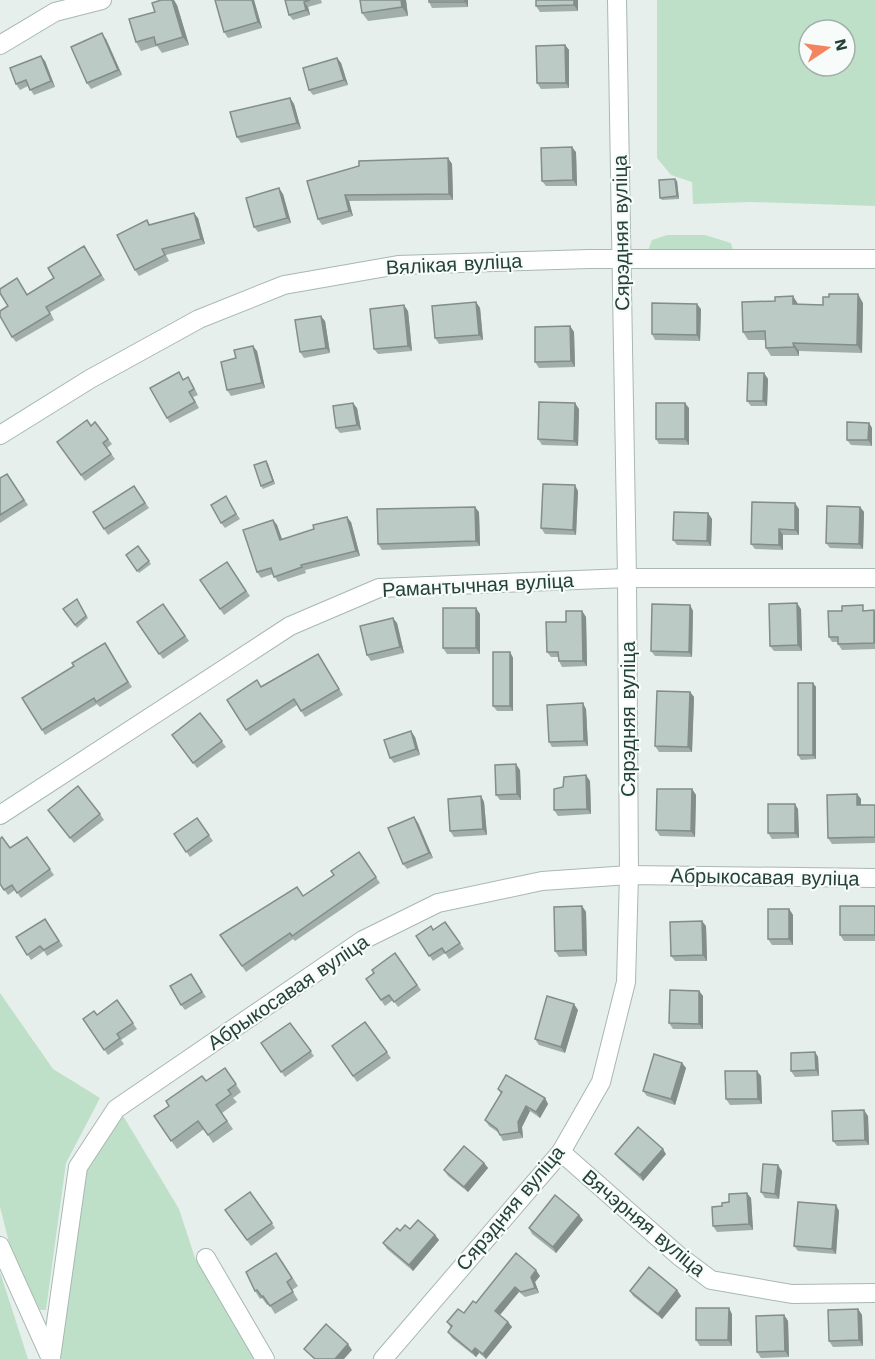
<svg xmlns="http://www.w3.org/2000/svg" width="875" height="1359" font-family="'Work Sans',sans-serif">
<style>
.green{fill:#bfe0c8;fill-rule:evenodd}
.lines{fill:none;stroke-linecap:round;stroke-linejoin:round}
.street-casing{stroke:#a8b8b2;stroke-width:20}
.street{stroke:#fff;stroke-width:18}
.wall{fill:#a1aea9}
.shaded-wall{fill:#838d89}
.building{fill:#bbcac4;stroke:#838d89;stroke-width:1.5}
.labels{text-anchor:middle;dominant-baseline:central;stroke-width:4.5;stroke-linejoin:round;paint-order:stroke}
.street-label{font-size:20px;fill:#24423a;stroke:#f7fbf9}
</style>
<rect width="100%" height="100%" fill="#e6efeb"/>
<g class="green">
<path d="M657,0H875V206L751,202L693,204L692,182L671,175L657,158ZM809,30H845V66H809Z"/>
<path d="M667,235H705L731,243L735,258L647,253L652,240Z"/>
<path d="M0,993L53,1069L100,1098L66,1163L46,1310H40L12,1254L0,1207Z"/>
<path d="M122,1114L179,1209L195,1258L255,1359H60L87,1166Z"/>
<path d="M0,1272L28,1359H0Z"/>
</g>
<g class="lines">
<g class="street-casing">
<g id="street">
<path d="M0,45L55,12L102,0"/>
<path d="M0,435L90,379L199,319L284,285L398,265L589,259H875"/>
<path d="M0,815L290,626L379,588L627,578H875"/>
<path d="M561,1152L679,1256L711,1280L792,1294L875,1293"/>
<path d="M0,1246L51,1359"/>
<path d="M206,1258L265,1359"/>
<path d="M51,1358L78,1167L116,1109L363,940L438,903L542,881L629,875L875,878"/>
<path d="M383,1359L561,1152L601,1082L626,982L629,875L627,578L617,0"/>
</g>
</g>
<use href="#street" class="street"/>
</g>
<g class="wall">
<path d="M254,0L262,28L228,38L224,32Z"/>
<path d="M285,0H321L322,3L308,7L310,15L293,20L289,15Z"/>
<path d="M406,0L408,16L368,21L362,13Z"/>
<path d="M468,0V7L432,8L429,2Z"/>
<path d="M578,0V11L540,12L536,6Z"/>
<path d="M177,5L189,45L162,53L157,46L141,51L136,42Z"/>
<path d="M106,39L122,75L91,89L87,83Z"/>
<path d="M565,45L569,50V88L541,89L537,83Z"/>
<path d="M337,58L341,63L348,85L313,95L309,90Z"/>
<path d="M45,61L55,87L34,95L28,86L20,90L16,84Z"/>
<path d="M290,98L294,104L301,129L241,143L237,137Z"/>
<path d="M576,152L577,186H546L542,181Z"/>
<path d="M448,158L452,164L453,200L349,201L353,216L322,225L318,219L307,181Z"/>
<path d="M677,181L679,199L662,200L660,198Z"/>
<path d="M283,194L291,223L258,232L254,227Z"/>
<path d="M198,218L205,244L166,255L169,261L139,276L135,270L147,220L150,225Z"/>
<path d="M84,246L105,280L50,312L54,320L16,342L12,337L8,306L17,278L27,294L54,278Z"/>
<path d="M476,302L480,308L483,340L439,344L435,338Z"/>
<path d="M863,303L862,353L799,351V356H771L766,348L765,340H748L743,332L798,304L823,305Z"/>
<path d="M701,309L700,341L655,340L652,334Z"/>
<path d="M408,311L412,351L378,354L374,349Z"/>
<path d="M325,321L330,353L304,358L300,352Z"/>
<path d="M570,326L574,332L575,367L539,368L535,362Z"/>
<path d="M257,351L265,388L231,396L227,390L236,358Z"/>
<path d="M764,373L768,379L767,406H751L747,401Z"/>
<path d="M184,380L192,383L198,395L193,397L199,408L170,423L167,418Z"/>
<path d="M357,408L361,430L340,433L336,428Z"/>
<path d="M689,408V445L659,444L656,439Z"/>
<path d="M579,409L578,446L542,445L538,439Z"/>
<path d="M95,422L112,444L107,448L115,459L85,481L57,442L91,426Z"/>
<path d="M869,423L872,428V446L851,445L847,440Z"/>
<path d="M266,461L268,464L275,484L263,489L261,486Z"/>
<path d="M7,474L28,505L0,523V478Z"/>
<path d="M134,486L149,508L108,535L93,512Z"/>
<path d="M578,491L576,535L545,534L541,528Z"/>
<path d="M229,502L240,519L225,528L221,523Z"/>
<path d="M860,507L864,512L863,549L830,548L826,543Z"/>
<path d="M799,509V535H783V550L755,549L751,544Z"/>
<path d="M479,512L480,546L382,550L378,544Z"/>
<path d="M708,513L712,519L711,546L677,545L673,540Z"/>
<path d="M273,520L277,525L282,539L351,522L360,556L305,570L306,573L278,582L273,574L261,578L257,572Z"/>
<path d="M138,546L151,564L139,573L126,555Z"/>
<path d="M227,562L250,596L224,615L200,580Z"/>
<path d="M79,602L88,618L77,628L63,609Z"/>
<path d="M163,604L189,641L163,659L137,622Z"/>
<path d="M690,605L693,611L692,657L655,656L651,651Z"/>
<path d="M801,609L802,651H774L770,646Z"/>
<path d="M867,610L875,612V649L842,650L838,644V642H832L829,637Z"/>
<path d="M582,611L586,617L587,666L562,667L559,661L558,657H551L547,652L566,622Z"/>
<path d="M480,614V654H447L443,648Z"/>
<path d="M397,623L404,653L371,661L367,655Z"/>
<path d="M108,649L132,687L100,707L97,704L45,735L42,730Z"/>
<path d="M510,652L513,658V711H497L493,706Z"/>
<path d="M318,654L343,695L305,717L297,705L250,736L227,700L261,686Z"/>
<path d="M813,683L816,687V759L801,760L798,755Z"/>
<path d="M690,692L694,697L692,752H659L655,746Z"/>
<path d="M586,709L588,746L552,747L549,742Z"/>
<path d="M200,713L226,747L197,768L172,735Z"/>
<path d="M415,737L420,755L394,763L390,758Z"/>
<path d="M520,770L521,800H500L496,795Z"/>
<path d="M590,781L591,814L558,816L554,810L563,787Z"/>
<path d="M692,789L696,795L695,837L660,836L656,830Z"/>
<path d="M857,794L861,799V805H875V843L832,844L828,838Z"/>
<path d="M481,796L484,802L487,835L454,837L450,831Z"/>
<path d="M798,809L799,838L772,839L768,833Z"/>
<path d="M100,814L104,820L74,843L52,815Z"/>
<path d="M414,817L418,823L433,858L407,869L403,864Z"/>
<path d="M197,818L213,841L190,857L174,834Z"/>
<path d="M27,837L54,875L21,898L15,890L8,895L0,884L10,848Z"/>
<path d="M359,852L380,883L295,941L293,939L246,972L220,935L304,896L334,875Z"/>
<path d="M582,906L586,912L587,956L559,957L555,951Z"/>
<path d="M875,906V941H844L840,935Z"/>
<path d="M789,909L793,915V945H772L768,939Z"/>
<path d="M45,919L63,946L47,956L44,951L31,960L16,937Z"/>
<path d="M445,922L464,949L449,959L445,953L433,961L416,936L433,930Z"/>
<path d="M706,926L707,961H675L671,956Z"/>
<path d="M395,953L421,990L398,1007L393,1000L385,1006L366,979L374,973Z"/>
<path d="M191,974L206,997L185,1010L181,1005Z"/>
<path d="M699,991L703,996V1029H673L669,1023Z"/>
<path d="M117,1000L137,1029L121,1040L124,1044L108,1055L83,1019L97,1015Z"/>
<path d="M578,1010L565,1053L539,1045L535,1039Z"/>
<path d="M365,1022L391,1058L357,1082L332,1046Z"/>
<path d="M290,1023L314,1056L285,1077L261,1043Z"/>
<path d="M815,1052L818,1057L819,1076L795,1077L791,1071Z"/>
<path d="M682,1063L686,1068L675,1105L647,1096L643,1091Z"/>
<path d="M225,1068L241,1092L233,1098L237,1102L222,1113L233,1129L213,1143L204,1129L177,1149L154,1116Z"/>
<path d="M761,1076L762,1104L730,1105L726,1099Z"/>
<path d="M498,1089L545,1098L548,1104L540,1118L530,1111L522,1127L523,1138L503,1141L499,1133L489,1126L485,1120L501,1094Z"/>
<path d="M868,1116L869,1145L837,1146L833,1141Z"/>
<path d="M615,1154H666L643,1181L619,1159Z"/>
<path d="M484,1163L488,1168L468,1192L448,1176L444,1170Z"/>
<path d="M782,1171L779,1199L765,1198L761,1192Z"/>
<path d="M250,1192L275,1228L251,1246L225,1210Z"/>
<path d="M751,1198L753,1230L717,1232L713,1226L722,1206L729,1202Z"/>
<path d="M836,1205L839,1211L836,1254L798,1251L794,1246Z"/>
<path d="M579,1215L583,1220L556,1253L532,1234L529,1228Z"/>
<path d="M410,1229L435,1235L439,1240L413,1271L387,1249L383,1243L400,1231Z"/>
<path d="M282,1261L298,1286L292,1290L298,1300L275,1314L269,1304L267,1305L262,1298L260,1299L255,1291Z"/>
<path d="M540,1276L535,1282L539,1293L525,1297L519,1292L500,1315L508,1322L512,1327L486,1359L479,1353L476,1357L452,1338L448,1332L451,1328L447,1322L464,1313Z"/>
<path d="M677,1290L681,1296L662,1319L633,1296L630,1291Z"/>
<path d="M858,1309L862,1315L863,1346L833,1347L829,1341Z"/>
<path d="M732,1314V1346H700L696,1340Z"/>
<path d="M784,1315L788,1321L789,1357L761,1358L757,1352Z"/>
</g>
<g class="shaded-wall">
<path d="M172,0H174L177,5L189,45L183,37Z"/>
<path d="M252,0H254L262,28L258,22Z"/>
<path d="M401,0H406L408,16L402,7Z"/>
<path d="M465,0H468V7L465,2Z"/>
<path d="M574,0H578V11L574,5Z"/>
<path d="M304,2L308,7L310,15L306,10Z"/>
<path d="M102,33L106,39L122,75L118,70Z"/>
<path d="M565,45L569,50V88L566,83Z"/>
<path d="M41,56L45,61L55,87L51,81Z"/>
<path d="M337,58L341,63L348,85L344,80Z"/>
<path d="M290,98L294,104L301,129L297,123Z"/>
<path d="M572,147L576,152L577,186L573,180Z"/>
<path d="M448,158L452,164L453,200L449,194Z"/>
<path d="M675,179L677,181L679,199L677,196Z"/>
<path d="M279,188L283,194L291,223L287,218Z"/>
<path d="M345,195L349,201L353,216L349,211Z"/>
<path d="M194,213L198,218L205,244L201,239Z"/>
<path d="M858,294L863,303L862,353L857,345Z"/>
<path d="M793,296L798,304H793Z"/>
<path d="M476,302L480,308L483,340L479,335Z"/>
<path d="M697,304L701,309L700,341L697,335Z"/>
<path d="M404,305L408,311L412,351L408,346Z"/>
<path d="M321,316L325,321L330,353L326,348Z"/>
<path d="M570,326L574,332L575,367L571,361Z"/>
<path d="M793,343L799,351V356L794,347Z"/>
<path d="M253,346L257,351L265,388L262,383Z"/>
<path d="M764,373L768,379L767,406L763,401Z"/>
<path d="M353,403L357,408L361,430L357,425Z"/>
<path d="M575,403L579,409L578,446L574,441Z"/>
<path d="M685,403L689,408V445L685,439Z"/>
<path d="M869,423L872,428V446L868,440Z"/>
<path d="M266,461L268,464L275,484L273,481Z"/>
<path d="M575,485L578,491L576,535L573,530Z"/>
<path d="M795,503L799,509V535L795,530Z"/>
<path d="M475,507L479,512L480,546L476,541Z"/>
<path d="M860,507L864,512L863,549L859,544Z"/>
<path d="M708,513L712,519L711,546L707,541Z"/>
<path d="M347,517L351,522L360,556L356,551Z"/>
<path d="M273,520L277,525L284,545L280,540Z"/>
<path d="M779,529L783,535V550L779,545Z"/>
<path d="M797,603L801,609L802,651L798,645Z"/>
<path d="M690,605L693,611L692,657L689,652Z"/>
<path d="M476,608L480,614V654L476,648Z"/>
<path d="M874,610L875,612V644L874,643Z"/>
<path d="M582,611L586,617L587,666L583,661Z"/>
<path d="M393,618L397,623L404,653L400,647Z"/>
<path d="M510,652L513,658V711L510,706Z"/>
<path d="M813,683L816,687V759L813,755Z"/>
<path d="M690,692L694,697L692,752L688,747Z"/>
<path d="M583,703L586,709L588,746L584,741Z"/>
<path d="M411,731L415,737L420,755L416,749Z"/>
<path d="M516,764L520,770L521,800L517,794Z"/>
<path d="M586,775L590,781L591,814L587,809Z"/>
<path d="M692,789L696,795L695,837L691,831Z"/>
<path d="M857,794L861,799V810L857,805Z"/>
<path d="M481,796L484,802L487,835L483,829Z"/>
<path d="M795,804L798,809L799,838L795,833Z"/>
<path d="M414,817L418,823L433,858L429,853Z"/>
<path d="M582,906L586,912L587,956L583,950Z"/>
<path d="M789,909L793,915V945L789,939Z"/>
<path d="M702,921L706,926L707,961L703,955Z"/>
<path d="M699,991L703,996V1029L699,1024Z"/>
<path d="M574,1004L578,1010L565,1053L561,1047Z"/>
<path d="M815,1052L818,1057L819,1076L816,1070Z"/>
<path d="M682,1063L686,1068L675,1105L671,1099Z"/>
<path d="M757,1071L761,1076L762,1104L758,1099Z"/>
<path d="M545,1098L548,1104L540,1118L536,1112Z"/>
<path d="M526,1106L530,1111L522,1127L523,1138L519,1132L518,1122Z"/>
<path d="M864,1110L868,1116L869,1145L865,1140Z"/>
<path d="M663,1149L666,1154L643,1181L640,1175Z"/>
<path d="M484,1163L488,1168L468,1192L464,1187Z"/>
<path d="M778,1165L782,1171L779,1199L775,1194Z"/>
<path d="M747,1193L751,1198L753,1230L749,1224Z"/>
<path d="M836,1205L839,1211L836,1254L832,1249Z"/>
<path d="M579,1215L583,1220L556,1253L553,1247Z"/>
<path d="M435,1235L439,1240L413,1271L409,1265Z"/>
<path d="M536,1270L540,1276L535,1282L539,1293L535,1288L531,1277Z"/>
<path d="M515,1287L519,1292L498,1317L495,1311Z"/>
<path d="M677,1290L681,1296L662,1319L658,1314Z"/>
<path d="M729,1308L732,1314V1346L728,1340Z"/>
<path d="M858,1309L862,1315L863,1346L859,1340Z"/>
<path d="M784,1315L788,1321L789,1357L785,1351Z"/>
<path d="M508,1322L512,1327L486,1359L483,1354Z"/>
<path d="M348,1344L352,1350L344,1359H335Z"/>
<path d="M475,1348L479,1353L476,1357L472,1352Z"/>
</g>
<g class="building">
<path d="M161,0H172L183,37L156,45L154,37L136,42L129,19L155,12L152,3Z"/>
<path d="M215,0H252L258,22L224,32Z"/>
<path d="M285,0H310L304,2L306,10L289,15Z"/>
<path d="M360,0H401L402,7L362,13Z"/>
<rect x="429" y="0" width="36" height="2"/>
<path d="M536,0H574V5L536,6Z"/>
<path d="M102,33L118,70L87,83L71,47Z"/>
<path d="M565,45L566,83H537L536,46Z"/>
<path d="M41,56L51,81L30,90L26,80L16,84L10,68Z"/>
<path d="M337,58L344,80L309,90L303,68Z"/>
<path d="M290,98L297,123L237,137L230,112Z"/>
<path d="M572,147L573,180L542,181L541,148Z"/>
<path d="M448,158L449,194L345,195L349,211L318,219L307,181L359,166V161Z"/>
<path d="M675,179L677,196L660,198L659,180Z"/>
<path d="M279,188L287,218L254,227L246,198Z"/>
<path d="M194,213L201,239L162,249L165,255L135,270L117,235L147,220L149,225Z"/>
<path d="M84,246L101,275L46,307L50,314L12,337L0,316V311L8,306L0,293V289L17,278L27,295L54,278L48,268Z"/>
<path d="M829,294H858L857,345L793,343L794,347L766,348L765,331L743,332L742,302L775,301V297L793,296V304L823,305V297H829Z"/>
<path d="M476,302L479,335L435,338L432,306Z"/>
<path d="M652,303L697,304V335L652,334Z"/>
<path d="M404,305L408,346L374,349L370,309Z"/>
<path d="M321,316L326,348L300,352L295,320Z"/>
<path d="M570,326L571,361L535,362V327Z"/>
<path d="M253,346L262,383L227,390L221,362L236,358L234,350Z"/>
<path d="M179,372L183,380L188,377L194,389L189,392L195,402L167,418L150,388Z"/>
<path d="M748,373H764L763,401H747Z"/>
<path d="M539,402L575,403L574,441L538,439Z"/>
<path d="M353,403L357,425L336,428L333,406Z"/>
<rect x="656" y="403" width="29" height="36"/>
<path d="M87,420L91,426L95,422L108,439L103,443L111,454L81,475L57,442Z"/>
<path d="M847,422L869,423L868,440H847Z"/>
<path d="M266,461L273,481L261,486L254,465Z"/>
<path d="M7,474L24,500L0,515V478Z"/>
<path d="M543,484L575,485L573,530L541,528Z"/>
<path d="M134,486L145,503L104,529L93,512Z"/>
<path d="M226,496L236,514L221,523L211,505Z"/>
<path d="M752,502L795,503V530L779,529V545L751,544Z"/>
<path d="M827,506L860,507L859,544L826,543Z"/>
<path d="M475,507L476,541L378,544L377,509Z"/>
<path d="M674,512L708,513L707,541L673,540Z"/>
<path d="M347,517L356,551L301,565L302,567L274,577L271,568L257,572L243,530L273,520L280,540L314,529L313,525Z"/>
<path d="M138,546L149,561L137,571L126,555Z"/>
<path d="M227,562L246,591L220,609L200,580Z"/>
<path d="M77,599L86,616L75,625L63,609Z"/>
<path d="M797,603L798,645L770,646L769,604Z"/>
<path d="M163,604L185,636L159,654L137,622Z"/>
<path d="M652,604L690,605L689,652L651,651Z"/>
<path d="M863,605V611L874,610V643L838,644V637H829L828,611H842V606Z"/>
<rect x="443" y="608" width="33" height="40"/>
<path d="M566,611H582L583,661H559L558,652H547L546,622H566Z"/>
<path d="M393,618L400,647L367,655L360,626Z"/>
<path d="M105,643L128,682L96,702L94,698L42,730L22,698L74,666L72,663Z"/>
<rect x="493" y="652" width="17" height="54"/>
<path d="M318,654L339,689L301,711L294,699L246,730L227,700L257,680L261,687Z"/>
<rect x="798" y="683" width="15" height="72"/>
<path d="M657,691L690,692L688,747L655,746Z"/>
<path d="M583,703L584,741L549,742L547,705Z"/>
<path d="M200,713L222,741L193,763L172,735Z"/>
<path d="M411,731L416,749L390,758L384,740Z"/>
<path d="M516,764L517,794L496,795L495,765Z"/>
<path d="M586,775L587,809L554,810V789L563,787L564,777Z"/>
<path d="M78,786L100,814L70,838L48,810Z"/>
<path d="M657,789H692L691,831L656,830Z"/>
<path d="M857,794V805H875V837L828,838L827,795Z"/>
<path d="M481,796L483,829L450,831L448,799Z"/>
<rect x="768" y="804" width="27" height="29"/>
<path d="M414,817L429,853L403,864L388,828Z"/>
<path d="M197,818L209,835L186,852L174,834Z"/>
<path d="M2,837L10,848L27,837L50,869L17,893L12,885L4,890L0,884V839Z"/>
<path d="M359,852L376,877L292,936L290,933L242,966L220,935L297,887L303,896L334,875L331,871Z"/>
<path d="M582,906L583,950L555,951L554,907Z"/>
<rect x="840" y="906" width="35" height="29"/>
<rect x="768" y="909" width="21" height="30"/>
<path d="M45,919L59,941L44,950L40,946L27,955L16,937Z"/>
<path d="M702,921L703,955L671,956L670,922Z"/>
<path d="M445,922L460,943L445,953L442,948L429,956L416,936L431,926L433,930Z"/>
<path d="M395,953L417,985L394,1002L389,995L381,1000L366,979L374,973L372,970Z"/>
<path d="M191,974L202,992L181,1005L170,986Z"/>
<path d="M670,990L699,991V1024L669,1023Z"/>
<path d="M547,996L574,1004L561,1047L535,1039Z"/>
<path d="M117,1000L133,1023L117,1034L120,1038L104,1050L83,1019L94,1011L97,1015Z"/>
<path d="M365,1022L387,1052L353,1076L332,1046Z"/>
<path d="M290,1023L311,1051L281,1072L261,1043Z"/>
<path d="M815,1052L816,1070L791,1071V1053Z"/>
<path d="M654,1054L682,1063L671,1099L643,1091Z"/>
<path d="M225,1068L236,1084L228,1090L231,1094L216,1105L227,1121L208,1135L198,1121L171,1141L154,1116L169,1106L166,1101L202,1076L206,1081Z"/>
<path d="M725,1071H757L758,1099H726Z"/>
<path d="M506,1075L545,1098L536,1112L526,1106L518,1122L519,1132L500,1135L497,1129L485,1120L502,1092L498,1089Z"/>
<path d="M864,1110L865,1140L833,1141L832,1111Z"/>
<path d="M638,1127L663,1149L640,1175L615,1154Z"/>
<path d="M464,1146L484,1163L464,1187L444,1170Z"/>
<path d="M763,1164L778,1165L775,1194L761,1192Z"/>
<path d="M250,1192L272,1223L247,1240L225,1210Z"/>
<path d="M747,1193L749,1224L713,1226L712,1207L722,1206V1203L729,1202V1194Z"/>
<path d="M555,1195L579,1215L553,1247L529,1228Z"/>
<path d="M798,1202L836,1205L832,1249L794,1246Z"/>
<path d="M418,1220L435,1235L409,1265L383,1243L397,1228L400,1231L405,1225L410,1229Z"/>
<path d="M276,1253L292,1278L287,1282L293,1292L270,1306L263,1296L262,1297L257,1290L255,1291L246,1272Z"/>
<path d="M516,1253L536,1270L531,1277L535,1288L521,1292L515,1287L495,1311L508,1322L483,1354L475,1348L472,1352L448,1332L452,1326L447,1322L458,1309L464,1313L473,1301L476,1303Z"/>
<path d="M649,1267L677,1290L658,1314L630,1291Z"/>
<path d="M696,1308H729L728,1340H696Z"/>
<path d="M858,1309L859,1340L829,1341L828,1310Z"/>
<path d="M784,1315L785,1351L757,1352L756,1316Z"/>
<path d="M326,1324L348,1344L335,1359H315L304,1349Z"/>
</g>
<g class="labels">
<g class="street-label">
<text transform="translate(621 233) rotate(-91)">Сярэдняя вуліца</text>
<text transform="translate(454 264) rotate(-3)">Вялікая вуліца</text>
<text transform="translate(478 585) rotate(-3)">Рамантычная вуліца</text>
<text transform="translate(628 719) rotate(-90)">Сярэдняя вуліца</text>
<text transform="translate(765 877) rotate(1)">Абрыкосавая вуліца</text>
<text transform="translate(288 992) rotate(-34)">Абрыкосавая вуліца</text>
<text transform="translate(510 1208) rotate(-50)">Сярэдняя вуліца</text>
<text transform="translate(644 1223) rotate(40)">Вячэрняя вуліца</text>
</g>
</g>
<g transform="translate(827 48) rotate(77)"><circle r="28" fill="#f7fbf9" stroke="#a3b1ad" stroke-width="1.5"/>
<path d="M0-4.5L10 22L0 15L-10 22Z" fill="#f4845f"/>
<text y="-9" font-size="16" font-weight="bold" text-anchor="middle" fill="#24423a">N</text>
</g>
</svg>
